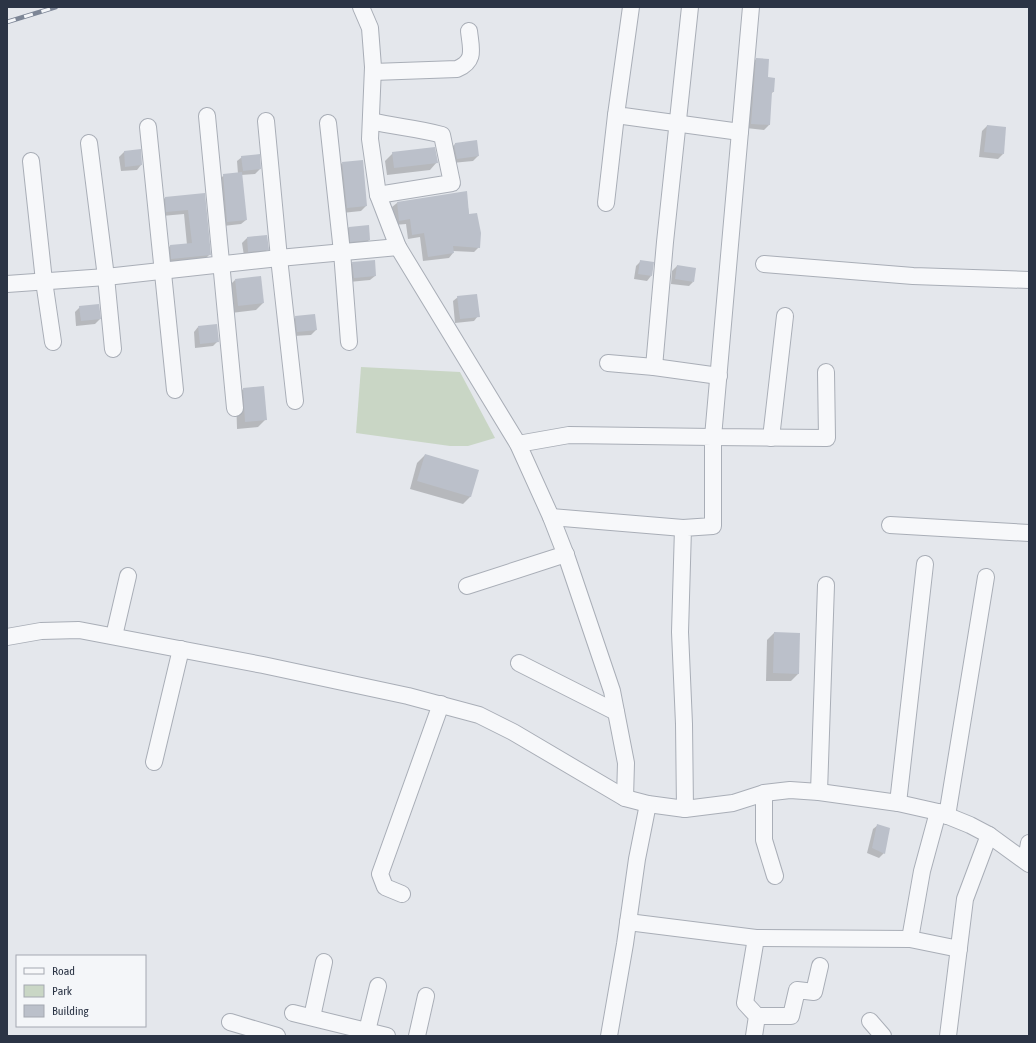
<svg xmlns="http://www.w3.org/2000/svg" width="1036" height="1043" font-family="'Asap Condensed',sans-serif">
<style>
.green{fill:#c9d6c5}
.shadow{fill:#0003}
.building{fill:#bbc0ca}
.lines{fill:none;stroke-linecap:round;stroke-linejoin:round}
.minor-casing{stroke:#a9aeb7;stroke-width:18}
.minor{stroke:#f7f8fa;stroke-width:16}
.rail-casing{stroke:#7d8696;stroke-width:4.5}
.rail{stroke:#f4f6f9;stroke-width:3;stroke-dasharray:9;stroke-linecap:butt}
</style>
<rect width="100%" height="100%" fill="#e4e7ec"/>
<path class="green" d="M361,367L460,372L495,438L468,446H450L356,433Z"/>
<g class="shadow">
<path d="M756,59L773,92L771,94L769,125L764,130L746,128L752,64Z"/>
<path d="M987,126L1003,154L998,159L979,157L982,131Z"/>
<path d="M455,144L478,156L473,161L452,163L450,149Z"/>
<path d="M140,150L141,165L137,170L121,171L119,157L124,152Z"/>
<path d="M393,153L437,162L430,170L387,175L385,161Z"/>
<path d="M242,157L260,169L255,174L241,175L246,220L241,224L223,226L219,180L224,175L238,174L237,161Z"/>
<path d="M342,163L366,206L361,211L342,213L337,168Z"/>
<path d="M466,192L469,215L479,247L474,252L453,251V253L449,258L423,261L420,237L408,239L406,224L394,225L392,207L397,203Z"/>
<path d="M204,194L210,254L205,259L167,263L165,251L170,246L187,245L184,214L162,216L160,202L165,198Z"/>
<path d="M349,227L369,240L365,244L346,246L344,232Z"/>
<path d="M247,238L268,249L263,254L244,256L242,243Z"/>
<path d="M641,261L651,276L647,281L634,279L636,266Z"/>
<path d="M353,263L375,276L370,280L349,282L348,267Z"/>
<path d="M677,266L693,282L689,286L671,284L672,271Z"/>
<path d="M235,280L263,303L256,310L231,313L228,287Z"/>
<path d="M458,297L478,316L474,321L455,323L453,301Z"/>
<path d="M80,307L100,319L95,324L76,326L75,312Z"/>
<path d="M296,317L316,330L311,335L293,336L291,322Z"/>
<path d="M198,327L218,341L213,346L195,348L194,332Z"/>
<path d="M243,389L266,419L258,427L237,429L236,397Z"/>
<path d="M425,455L471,496L463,504L410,489L417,463Z"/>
<path d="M774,633L798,674L791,681H766L767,640Z"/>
<path d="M878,825L884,853L879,858L867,853L873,829Z"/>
</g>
<g class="building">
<path d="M756,58L769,59L768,77L775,78L774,92H772L770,125L751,124Z"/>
<path d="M987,125L1006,127L1004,154L984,152Z"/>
<path d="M477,140L479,156L457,159L454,145H455V143Z"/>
<path d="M435,147L438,163L394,168L392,152Z"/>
<path d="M141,149L142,165L125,167L124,151Z"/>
<path d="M260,154L261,169L243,171L241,156Z"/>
<path d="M363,160L367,206L347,208L342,162Z"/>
<path d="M242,172L247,220L227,222L223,174Z"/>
<path d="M467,191L469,214L477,213L481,233L480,248L453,246L454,253L428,257L424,233L412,235L410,219L399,221L397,202Z"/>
<path d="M205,193L211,255L171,259L170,245L192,243L188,210L166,212L165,197Z"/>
<path d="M369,225L370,240L350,242L349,227Z"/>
<path d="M267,235L269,250L248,252L247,237Z"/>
<path d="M375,260L376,276L354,278L352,262Z"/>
<path d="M640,260L654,262L652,276L638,274Z"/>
<path d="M677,265L696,268L694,282L675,279Z"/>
<path d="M261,276L264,303L238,306L235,279Z"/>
<path d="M477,294L480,317L460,319L457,296Z"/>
<path d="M99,304L101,319L81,321L79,306Z"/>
<path d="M315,314L317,330L297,332L295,316Z"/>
<path d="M217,324L219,342L200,344L198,326Z"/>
<path d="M264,386L267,420L245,422L243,388Z"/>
<path d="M425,454L479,470L471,497L417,481Z"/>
<path d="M774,632L800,633L799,674L773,673Z"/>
<path d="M877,824L890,828L885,854L872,848Z"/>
</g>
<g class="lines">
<g class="minor-casing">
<g id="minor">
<path d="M361,7L370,28L373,67L370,139L378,195L398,247L518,444L551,517L567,558L612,691L626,763L625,798"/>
<path d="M631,7L616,115L740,132"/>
<path d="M751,7L713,437L827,438L826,372"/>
<path d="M373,72L457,69C476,61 471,49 469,31"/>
<path d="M207,116L235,408"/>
<path d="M266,121L279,258L295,401"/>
<path d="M371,121C395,127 419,128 442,135L452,183L378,195"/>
<path d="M328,123L342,252L349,342"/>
<path d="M148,127L175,390"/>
<path d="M89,143L106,277L113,349"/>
<path d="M31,161L44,281L53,342"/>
<path d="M606,203L616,115"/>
<path d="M764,264L913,276L1029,280"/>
<path d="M7,284L106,277L279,258L398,247"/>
<path d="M608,363L654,367L719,376"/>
<path d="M654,367L665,242L690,7"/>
<path d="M771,438L785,316"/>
<path d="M518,444L569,435L713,437V526L683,528L680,632L684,724L685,809"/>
<path d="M551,517L683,528"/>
<path d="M890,525L1029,533"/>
<path d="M467,586L566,554"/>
<path d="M114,636L128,576"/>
<path d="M7,637L41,631L79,630L263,665L408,696L479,715L513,732L625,798L648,804L685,809L733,803L764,793L790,790L819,792L898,803L938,812L970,825L989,835L1029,864"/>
<path d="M519,663L616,712"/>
<path d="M154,762L181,649"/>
<path d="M819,792L826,585"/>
<path d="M764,793V840L775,876"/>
<path d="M898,803L925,564"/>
<path d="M938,812L922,871L910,939L959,949"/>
<path d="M947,816L986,577"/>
<path d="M1026,860L1029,843"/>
<path d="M402,894L385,887L380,874L441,704"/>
<path d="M628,922L756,938L745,1003L757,1016L754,1036"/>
<path d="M756,938L910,939"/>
<path d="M293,1013L387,1036"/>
<path d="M757,1016H791L797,990L814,992L820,966"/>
<path d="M312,1017L324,962"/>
<path d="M870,1021L883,1036"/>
<path d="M230,1022L277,1036"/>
<path d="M367,1031L378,986"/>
<path d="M417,1036L426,996"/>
<path d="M609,1036L625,944L637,859L648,804"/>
<path d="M948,1036L965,899L989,835"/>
</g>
</g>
<use href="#minor" class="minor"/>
<g class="rail-casing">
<path id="rail" d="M7,22L56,7"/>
</g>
<use href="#rail" class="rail"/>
</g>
<rect width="1036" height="1043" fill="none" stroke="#2b3445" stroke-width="16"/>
<rect x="16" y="955" width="130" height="72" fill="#f4f6f9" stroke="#a4a8b1"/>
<rect x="24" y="968" width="20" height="6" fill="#f7f8fa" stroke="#a4a8b1"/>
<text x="52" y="975" font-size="12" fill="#2b3445">Road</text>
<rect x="24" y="985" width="20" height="12" fill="#c9d6c5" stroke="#a4a8b1"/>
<text x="52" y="995" font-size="12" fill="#2b3445">Park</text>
<rect x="24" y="1005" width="20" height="12" fill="#bbc0ca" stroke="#a4a8b1"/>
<text x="52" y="1015" font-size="12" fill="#2b3445">Building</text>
</svg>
